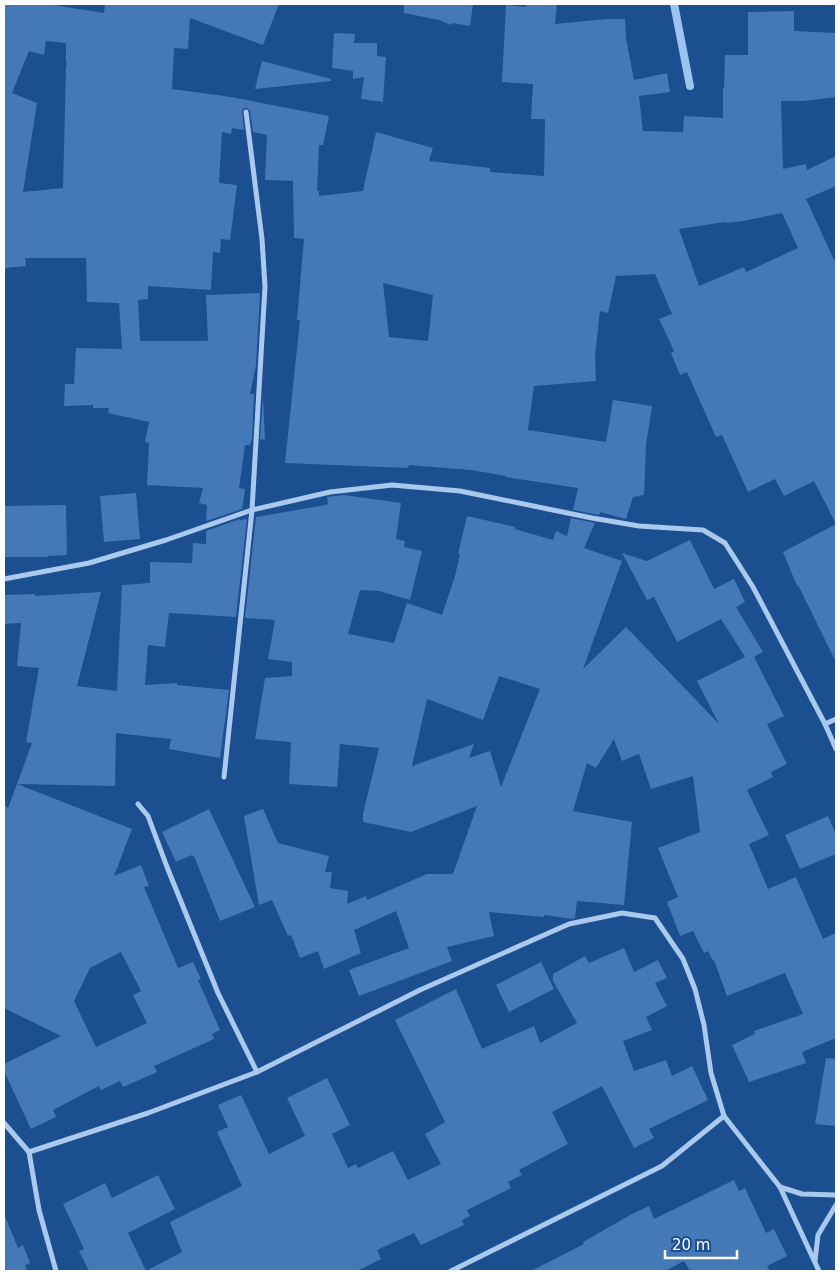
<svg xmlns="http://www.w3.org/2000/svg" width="840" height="1275" font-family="'DejaVu Sans',sans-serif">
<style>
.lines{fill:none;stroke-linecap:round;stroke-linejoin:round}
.stream{stroke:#9cc4f0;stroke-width:8}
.building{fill:#4478b7;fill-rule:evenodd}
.minor{stroke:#a9c9ee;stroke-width:5}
</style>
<rect width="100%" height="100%" fill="#1b4f8f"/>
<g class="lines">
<path class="stream" d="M674,4L690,86"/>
</g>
<g class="building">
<path d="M4,4H47L104,13L105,4H279L263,45L190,18L188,49L174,48L172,89L231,97L329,116L323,145H319L317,191H319V196L363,191L376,132L433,148L429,161L490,168V172L544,176L545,119H531L533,84L502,82L506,5L526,7V4H557L555,24L607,19H625L626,38L634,80L667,73L670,92L639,96L643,131L683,132L684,116L723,118V88H724L725,55H748V12L794,11V31L836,33V97L804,101H781L783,169L806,164L807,170L836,156V186L806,199L836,264V662L798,585L797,586L783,552L836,524L814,481L784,496L775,479L748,492L722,435L716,437L687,372L680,375L671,353L674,351L659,319L672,314L655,274L616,276L608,313L600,311L595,356L596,381L534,386L528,430L606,442L613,400L652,406L646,445L644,495L633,497L626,519L600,512L599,515L573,510L578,488L505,477L506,476L471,470L409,465L408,468L285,463L300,320H297L304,239L294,238L293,181L265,180L267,135L253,132L250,111L247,108H244L242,111L244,130L232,128L231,134L222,132L219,183L237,185L230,240L221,239L220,253L213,252L211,290L148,286V299L138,300L140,341H208L206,295L260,293L256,365L250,394H254L252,439L250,445H245L239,488L245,489L242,509L206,521L207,505L199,503L203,488L147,485L149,443L145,442L149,422L108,413L109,408H93V405L64,406L65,384H74L76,348L122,349L119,303L87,302L86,258H25L26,266L4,268ZM46,41L66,43V62L67,63L66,68L63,188L23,192L37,103L12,93L29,51L44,55ZM782,213L798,248L746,272L744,267L699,286L679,229L725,222V223L743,221ZM383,283L433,295L428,341L389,337Z"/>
<path d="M401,4H473L470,26L452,23L451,25L439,20L404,13V6Z"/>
<path d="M334,33L355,34L354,43H377V56L386,57L383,102L361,99L364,77L353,79V71L332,68Z"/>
<path d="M262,61L331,79V81L255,89Z"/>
<path d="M263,396L265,440L260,439Z"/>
<path d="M136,493L140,539L104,542L100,496Z"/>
<path d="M344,495L401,503L396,539L405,541L404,547L422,551L410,600L379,591L360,590L348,634L394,643L407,603L442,615L455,576L460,554H458L467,516L515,527V529L553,540L556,531L567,536L571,518L595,523L584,548L622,561L583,669L626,627L719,724L697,681L745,657L721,619L677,642L654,597L647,600L622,553L647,561L690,540L714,589L734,579L745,602L736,607L763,652L754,657L784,716L767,724L787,764L771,772L773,777L747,790L769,835L749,844L768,889L796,877L823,939L836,933V1038L802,1052L806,1063L749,1082L732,1045L755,1034L754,1031L803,1014L785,973L727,996L714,960L713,961L708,951L704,953L693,931L680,936L667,902L678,897L658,848L700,832L693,776L651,789L639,754L622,761L614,739L596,768L587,763L573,811L632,822L624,905L577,901L575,918L572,919L544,915V917L489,912L494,936L447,947L452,961L359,996L349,970L409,948L396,911L354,930L361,953L324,969L318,951L300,958L291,935L288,936L272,900L259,905L244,816L263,809L278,843L329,856L325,872H332L330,888L348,891L347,904L366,896L367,900L427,874H453L477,806L411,832L363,822V814L379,748L340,744L337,787L289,784L291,742L255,739L265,678L292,676V662L268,659L275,620L245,618L256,517L326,505L328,504L327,497ZM499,676L540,689L501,787L490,751L469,758L474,744L412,766L427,699L483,720Z"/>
<path d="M66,505L67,555L48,556V557H4V506Z"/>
<path d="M240,519V520L247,519L236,617L169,613L165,647L148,645L145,685L177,683V685L229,690L220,758L169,749L171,739L116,733L115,786L17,784L32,743L26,742L39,668L17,666L21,623L4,624V595L35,594V596L101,592L77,686L117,691L122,585L150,583V562L192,563L193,543L206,544V531Z"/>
<path d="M17,784L132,829L114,876L141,865L149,886L144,887L178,968L193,962L201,979L198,980L220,1030L212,1034L214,1039L154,1066L157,1072L123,1087L120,1081L101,1090L99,1086L53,1110L56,1117L31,1129L4,1071V1064L61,1036L4,1008V805L8,808ZM121,952L141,991L133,995L147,1023L96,1047L74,1001L90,968Z"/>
<path d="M209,809L255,907L220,921L194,856L193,857L192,855L176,862L162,832Z"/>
<path d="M828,816L836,834V854L800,869L785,835Z"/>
<path d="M624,948L634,972L658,960L667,978L655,983L667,1006L646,1017L652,1030L623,1041L634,1071L666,1060L672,1076L692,1066L708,1100L649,1129L654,1138L634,1148L602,1086L552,1112L568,1144L519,1170L522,1175L508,1182L511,1188L467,1210L470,1216L462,1220L464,1225L421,1245L414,1233L377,1250L381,1259L357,1271H89L79,1251L84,1249L63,1204L105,1183L112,1198L158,1175L175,1209L128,1233L146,1271L182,1252L170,1222L242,1186L217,1132L228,1127L218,1105L241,1095L269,1154L305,1136L287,1098L327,1078L350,1125L332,1134L348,1168L356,1164L358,1168L393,1151L408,1180L441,1164L425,1134L445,1122L395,1020L456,989L482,1049L534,1026L540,1043L577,1023L553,981V974L585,956L589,963Z"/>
<path d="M541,962L554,989L509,1012L496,985Z"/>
<path d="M826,1058L836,1059V1126L815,1124Z"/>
<path d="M734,1180L739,1191L745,1188L766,1233L774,1229L787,1256L767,1266L770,1271H690L684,1261L665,1271H531L584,1244L583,1242L630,1215L649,1206L654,1219Z"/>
<path d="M4,1214L18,1248L23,1245L30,1263L25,1265L27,1271H4Z"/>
</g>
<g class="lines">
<g class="minor">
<path d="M4,579L89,563L166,540L252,510L330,492L392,485L460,491L592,518L639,526L703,530L725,543L753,587L825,724L836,719"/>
<path d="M825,724L836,749"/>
<path d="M224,777L252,510L265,287L262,239L246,112"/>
<path d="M138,804L148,816L167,867L218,993L257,1072"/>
<path d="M4,1123L29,1152L39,1210L56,1271"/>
<path d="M29,1152L148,1113L257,1072L420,990L569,924L622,913L655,918L683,959L695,989L704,1025L711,1073L724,1116L780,1187L819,1271"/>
<path d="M780,1187L802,1194L836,1195"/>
<path d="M815,1261L818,1235L836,1205"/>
<path d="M451,1271L662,1166L724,1116"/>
</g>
</g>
<rect width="840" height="1275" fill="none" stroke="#ffffff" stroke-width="10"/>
<path d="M665 1250v8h72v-8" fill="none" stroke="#ffffff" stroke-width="2.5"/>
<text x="672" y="1250" font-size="15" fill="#ffffff" stroke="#1b4f8f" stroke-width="4" paint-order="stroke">20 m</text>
</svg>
